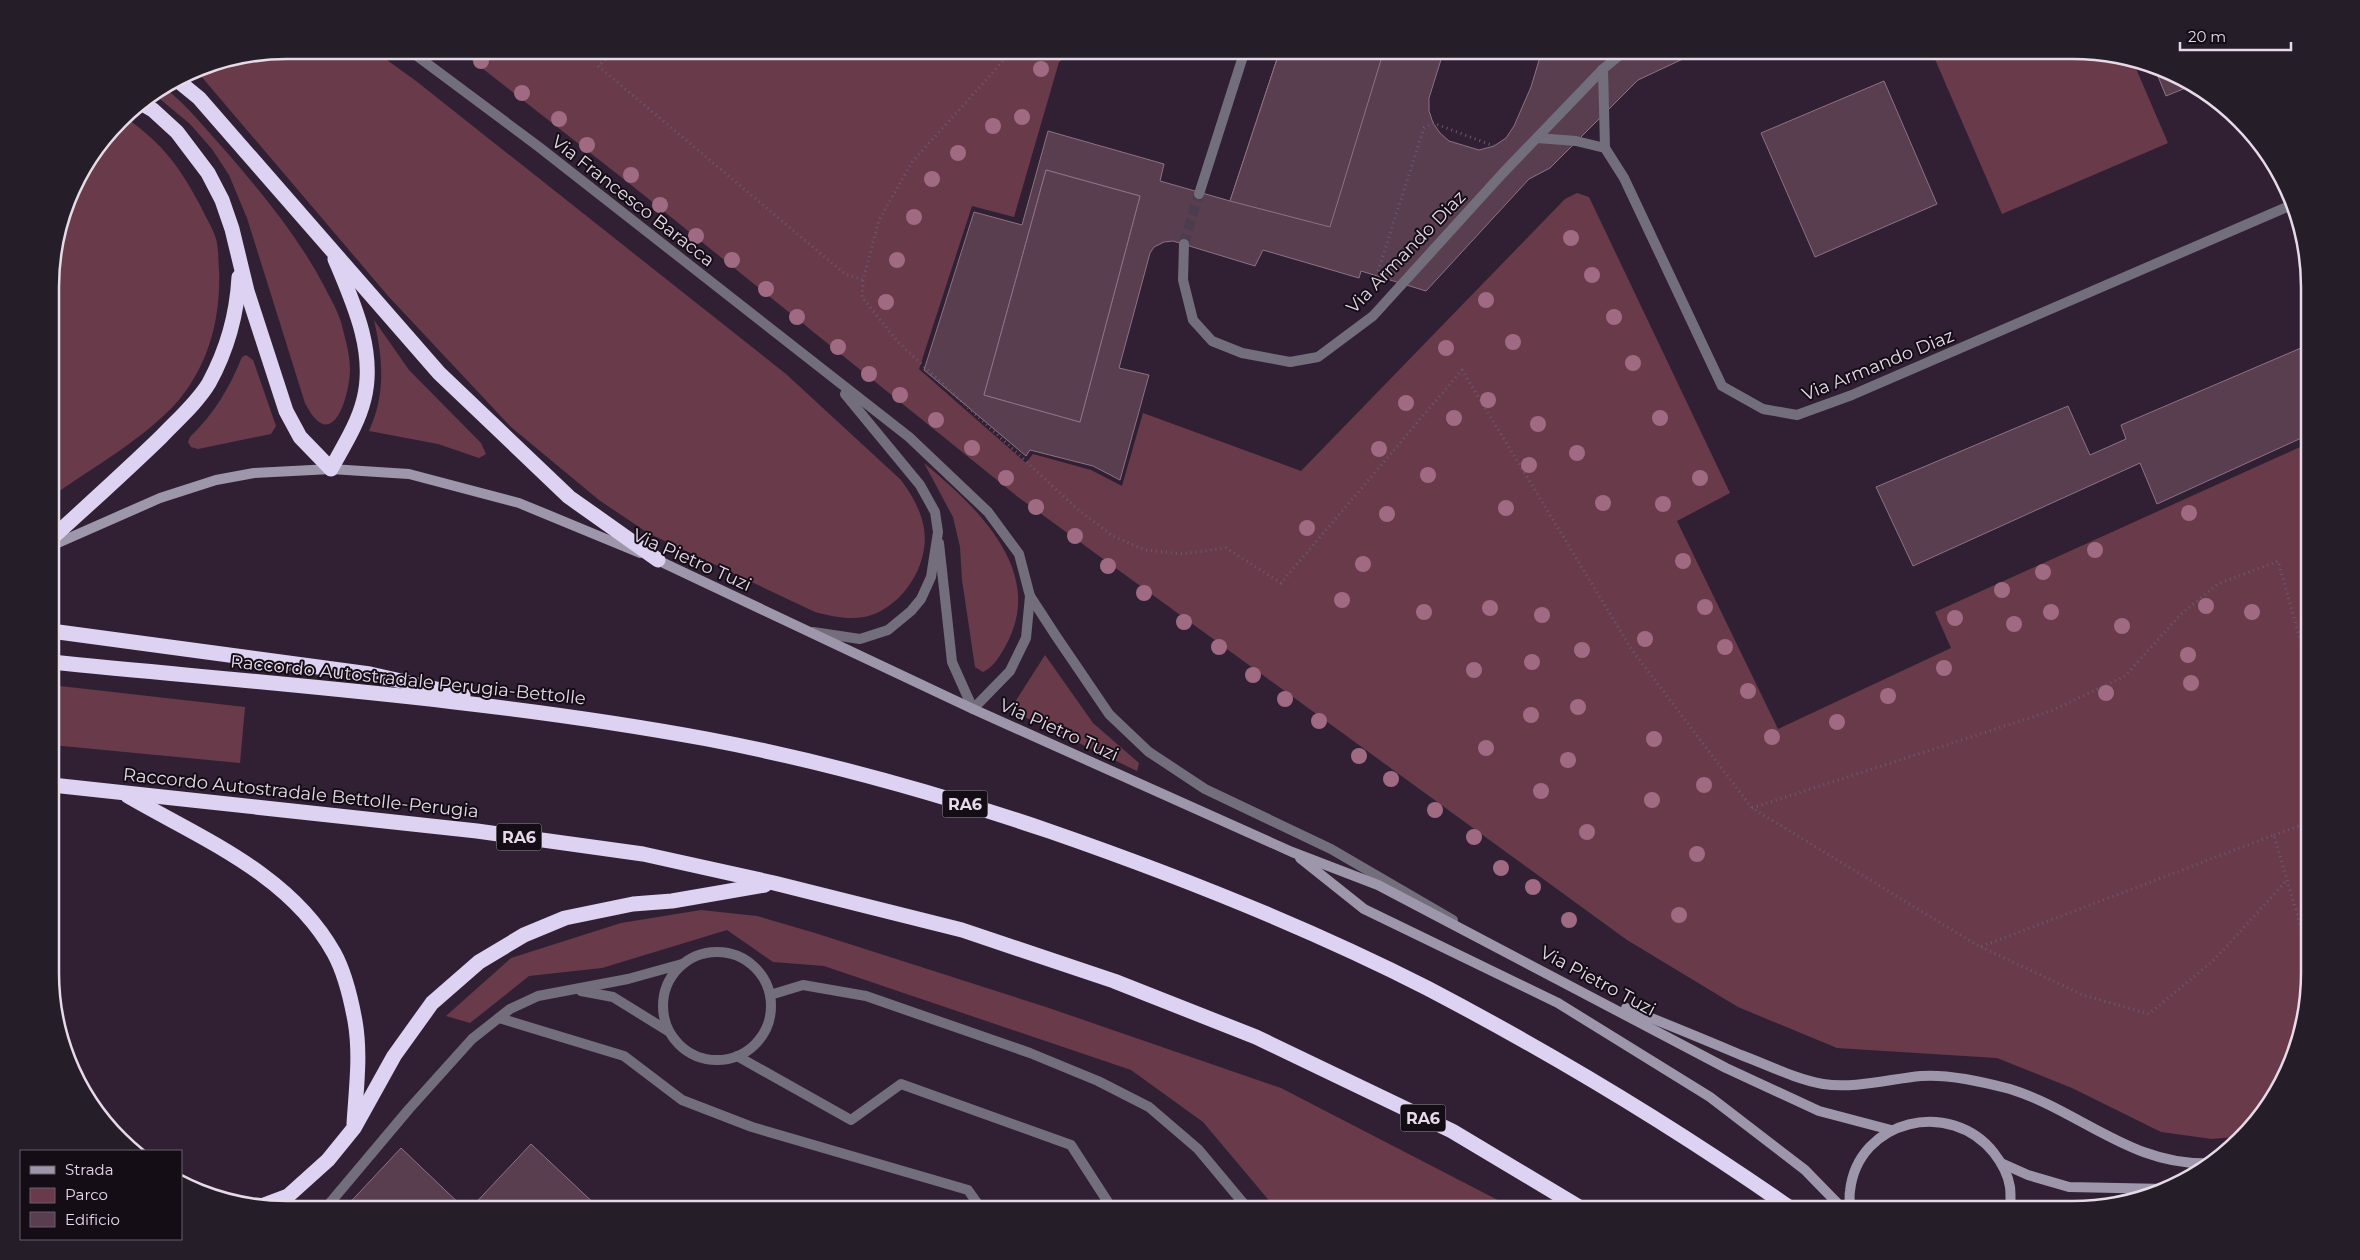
<svg xmlns="http://www.w3.org/2000/svg" width="2360" height="1260" font-family="Montserrat,sans-serif">
<style>
.green{fill:#693b4a}
.building{fill:#583e4f;stroke:#8e7184;fill-rule:evenodd}
.lines{fill:none;stroke-linecap:round;stroke-linejoin:round}
.minor-tunnel{stroke:#4c3c4f;stroke-width:10;stroke-dasharray:10 5;stroke-linecap:butt}
.path{stroke:#6a5a6c;stroke-width:3;stroke-dasharray:1 4;stroke-linecap:butt}
.service{stroke:#736e7b;stroke-width:10}
.minor{stroke:#736e7b;stroke-width:10}
.tertiary{stroke:#736e7b;stroke-width:10}
.secondary{stroke:#9e97ab;stroke-width:10}
.motorway{stroke:#ddd2f2;stroke-width:15}
.tree{fill:#a16a83}
.labels{text-anchor:middle;dominant-baseline:central;stroke-width:4;stroke-linejoin:round;paint-order:stroke}
.shield{fill:#140d16;stroke:#a79ca9;stroke-width:1}
.shield-label{font-size:16px;font-weight:bold;fill:#e6dae8}
.street-label{font-size:18px;fill:#e6dae8;stroke:#140d16}
.rim{fill:none;stroke:#e6dae8;stroke-width:2.5}
</style>
<rect width="100%" height="100%" fill="#312034"/>
<g class="green">
<path d="M287,50H373L416,81L786,374L901,480C912,495 921,510 924,529C930,565 901,610 864,617C848,620 831,616 815,612L648,533L599,500L511,427L389,297L195,69Z"/>
<path d="M459,50H1074L1059,62L1014,217L972,206L919,369L1026,463L1033,454L1091,470L1122,486L1143,413L1301,471L1565,199L1577,193L1589,197L1730,493L1677,521L1778,729L1951,648L1935,612L2309,443L2310,973L2285,1078L2251,1129L2244,1136L2212,1139L2161,1132L2072,1088L1997,1058L1837,1048L1738,1007L1627,940L1018,497L630,184Z"/>
<path d="M1931,50H2073L2134,64L2168,143L2002,214Z"/>
<path d="M165,88C190,108 209,133 230,156C265,197 298,237 323,284C329,296 337,309 341,322C345,338 350,354 350,370C349,400 331,455 305,403L247,218L229,175L212,149L190,124L154,94Z"/>
<path d="M125,117C164,145 180,167 202,209C206,218 212,227 215,236C219,246 218,260 219,270C221,317 209,364 178,401C143,440 93,467 51,497V271L75,182Z"/>
<path d="M374,320L409,370L481,443L486,454L479,458L438,444L369,431C386,394 383,359 374,320Z"/>
<path d="M246,355L253,360L276,426L271,434L198,449L191,447L188,442L190,437C214,414 230,387 242,357Z"/>
<path d="M924,463C973,504 1042,566 1010,637C1004,649 996,666 983,672L975,667L962,580L960,547L953,517Z"/>
<path d="M1045,655L1093,723L1139,763L1137,771L1008,709L1015,702Z"/>
<path d="M51,685L245,707L240,763L52,745Z"/>
<path d="M701,910L757,916L815,933L1046,1007L1281,1088L1517,1210H1277L1203,1122L1131,1070L824,966L773,962L727,930L602,968L529,976L470,1023L446,1016L511,958L621,923Z"/>
</g>
<g class="building">
<path d="M1280,50H1444L1429,98V111L1433,123L1440,133L1449,141L1479,150L1494,146L1506,138L1514,126L1531,87L1540,57L1518,50H1702L1638,80L1550,168L1529,179L1426,291L1361,271L1359,278L1263,250L1255,266L1173,241L1164,242L1154,247L1150,253L1119,368L1149,375L1120,480L1093,466L1030,450L1026,456L924,370L974,212L1022,225L1048,131L1164,164L1160,181L1230,201ZM1046,170L1140,196L1080,422L984,395Z"/>
<path d="M1280,50H1384L1330,227L1230,201Z"/>
<path d="M2155,69L2178,75L2193,85L2166,96Z"/>
<path d="M1884,81L1937,204L1815,257L1761,133Z"/>
<path d="M1046,170L1140,196L1080,422L984,395Z"/>
<path d="M2308,345V435L2157,504L2140,463L1913,566L1876,487L2068,406L2090,455L2126,439L2121,425Z"/>
<path d="M531,1144L601,1210H469Z"/>
<path d="M401,1148L466,1210H343Z"/>
</g>
<g class="lines">
<path class="minor-tunnel" d="M1184,244L1199,194"/>
<g class="path">
<path d="M617,50L598,66L845,274L863,280"/>
<path d="M1013,50L912,162L879,220L863,280L862,297L899,343L1076,508L1113,536L1145,550L1182,554L1226,548L1281,583L1462,370L1632,650L1752,808L1980,947L2274,835L2310,959"/>
<path d="M1378,271L1424,128L1433,123L1494,146"/>
<path d="M1752,808L2051,711L2125,676L2181,614L2218,584L2278,561L2309,671"/>
<path d="M2274,835L2310,822"/>
<path d="M1981,947L2083,995L2149,1014L2215,959L2287,880"/>
</g>
<g class="service">
<path d="M499,1018L624,1056L682,1100L752,1127L968,1190L982,1210"/>
<path d="M737,1056L851,1120L901,1084L1071,1145L1113,1210"/>
</g>
<g class="minor">
<path d="M1603,69L1605,148"/>
<path d="M1537,138L1576,141L1605,148L1624,178L1722,386L1763,409L1797,415L1852,395L2289,206"/>
<path d="M1199,194L1245,50"/>
<path d="M1184,244L1183,280L1193,320L1212,341L1242,353L1290,362L1318,357L1373,316L1502,174L1603,69L1626,50"/>
<circle cx="717" cy="1006" r="54"/>
<path d="M581,991L613,997L668,1031"/>
<path d="M770,995L803,985L866,996L1030,1053L1098,1081L1149,1107L1198,1149L1249,1210"/>
<path d="M324,1210L409,1109L472,1039L510,1009L538,996L628,979L682,964"/>
</g>
<g class="tertiary">
<path d="M409,50L539,147L909,437L988,512L1019,554L1030,596L1056,636L1109,714L1149,752L1205,789L1331,849L1453,920"/>
<path d="M939,543L952,662L973,709L1010,671L1026,638L1030,596"/>
<path d="M813,632L860,639L888,630L911,611L921,599L931,577L938,532L935,512L920,485L845,394"/>
</g>
<g class="secondary">
<path d="M51,546L160,498L216,480L254,473L331,469L409,474L519,503L640,553"/>
<path d="M653,558L973,709L1292,852L1378,885L1726,1068L1819,1111L1891,1130"/>
<path d="M1300,858L1364,909L1558,1003L1710,1097L1805,1170L1844,1210"/>
<path d="M1626,1008C1664,1023 1703,1039 1741,1055C1768,1065 1795,1079 1823,1084C1853,1089 1890,1079 1921,1076C1947,1074 1984,1082 2010,1089C2081,1111 2133,1168 2213,1163"/>
<path d="M2001,1163L2028,1175L2069,1187L2166,1189"/>
<path d="M1850,1210C1850,1204 1849,1197 1850,1191C1858,1119 1951,1098 1994,1153C2001,1162 2008,1174 2010,1187C2011,1194 2010,1202 2011,1210"/>
</g>
<g class="motorway">
<path d="M177,80L199,98L439,373L569,497L658,560"/>
<path d="M141,103L153,110L177,132L208,173L222,200L232,229L247,291L286,411L300,437L331,469C343,447 358,424 364,399C376,351 353,302 335,259"/>
<path d="M51,539C88,505 125,472 161,437C177,420 197,403 209,383C227,350 237,314 239,277"/>
<path d="M51,631L370,674L463,695"/>
<path d="M51,662C270,684 491,699 707,739C823,761 937,793 1049,831C1176,875 1307,927 1427,988C1553,1054 1676,1128 1793,1210"/>
<path d="M52,785L477,831L643,854L774,883L962,930L1114,981L1256,1037L1452,1131L1584,1210"/>
<path d="M128,796C202,839 290,874 334,953C345,973 351,999 355,1021C361,1055 356,1090 354,1124"/>
<path d="M264,1205L288,1196L328,1160L354,1128L394,1056L432,1003L479,962L524,935L565,918L633,904L672,901L765,885"/>
</g>
</g>
<g class="tree">
<circle cx="481" cy="61" r="8"/>
<circle cx="1041" cy="69" r="8"/>
<circle cx="522" cy="93" r="8"/>
<circle cx="1022" cy="117" r="8"/>
<circle cx="559" cy="119" r="8"/>
<circle cx="993" cy="126" r="8"/>
<circle cx="587" cy="145" r="8"/>
<circle cx="958" cy="153" r="8"/>
<circle cx="631" cy="175" r="8"/>
<circle cx="932" cy="179" r="8"/>
<circle cx="660" cy="205" r="8"/>
<circle cx="914" cy="217" r="8"/>
<circle cx="696" cy="236" r="8"/>
<circle cx="1571" cy="238" r="8"/>
<circle cx="732" cy="260" r="8"/>
<circle cx="897" cy="260" r="8"/>
<circle cx="1592" cy="275" r="8"/>
<circle cx="766" cy="289" r="8"/>
<circle cx="1486" cy="300" r="8"/>
<circle cx="886" cy="302" r="8"/>
<circle cx="797" cy="317" r="8"/>
<circle cx="1614" cy="317" r="8"/>
<circle cx="1513" cy="342" r="8"/>
<circle cx="838" cy="347" r="8"/>
<circle cx="1446" cy="348" r="8"/>
<circle cx="1633" cy="363" r="8"/>
<circle cx="869" cy="374" r="8"/>
<circle cx="900" cy="395" r="8"/>
<circle cx="1488" cy="400" r="8"/>
<circle cx="1406" cy="403" r="8"/>
<circle cx="1454" cy="418" r="8"/>
<circle cx="1660" cy="418" r="8"/>
<circle cx="936" cy="420" r="8"/>
<circle cx="1538" cy="424" r="8"/>
<circle cx="972" cy="448" r="8"/>
<circle cx="1379" cy="449" r="8"/>
<circle cx="1577" cy="453" r="8"/>
<circle cx="1529" cy="465" r="8"/>
<circle cx="1428" cy="475" r="8"/>
<circle cx="1006" cy="478" r="8"/>
<circle cx="1700" cy="478" r="8"/>
<circle cx="1603" cy="503" r="8"/>
<circle cx="1663" cy="504" r="8"/>
<circle cx="1036" cy="507" r="8"/>
<circle cx="1506" cy="508" r="8"/>
<circle cx="2189" cy="513" r="8"/>
<circle cx="1387" cy="514" r="8"/>
<circle cx="1307" cy="528" r="8"/>
<circle cx="1075" cy="536" r="8"/>
<circle cx="2095" cy="550" r="8"/>
<circle cx="1683" cy="561" r="8"/>
<circle cx="1363" cy="564" r="8"/>
<circle cx="1108" cy="566" r="8"/>
<circle cx="2043" cy="572" r="8"/>
<circle cx="2002" cy="590" r="8"/>
<circle cx="1144" cy="593" r="8"/>
<circle cx="1342" cy="600" r="8"/>
<circle cx="2206" cy="606" r="8"/>
<circle cx="1705" cy="607" r="8"/>
<circle cx="1490" cy="608" r="8"/>
<circle cx="1424" cy="612" r="8"/>
<circle cx="2051" cy="612" r="8"/>
<circle cx="2252" cy="612" r="8"/>
<circle cx="1542" cy="615" r="8"/>
<circle cx="1955" cy="618" r="8"/>
<circle cx="1184" cy="622" r="8"/>
<circle cx="2014" cy="624" r="8"/>
<circle cx="2122" cy="626" r="8"/>
<circle cx="1645" cy="639" r="8"/>
<circle cx="1219" cy="647" r="8"/>
<circle cx="1725" cy="647" r="8"/>
<circle cx="1582" cy="650" r="8"/>
<circle cx="2188" cy="655" r="8"/>
<circle cx="1532" cy="662" r="8"/>
<circle cx="1944" cy="668" r="8"/>
<circle cx="1474" cy="670" r="8"/>
<circle cx="1253" cy="675" r="8"/>
<circle cx="2191" cy="683" r="8"/>
<circle cx="1748" cy="691" r="8"/>
<circle cx="2106" cy="693" r="8"/>
<circle cx="1888" cy="696" r="8"/>
<circle cx="1285" cy="699" r="8"/>
<circle cx="1578" cy="707" r="8"/>
<circle cx="1531" cy="715" r="8"/>
<circle cx="1319" cy="721" r="8"/>
<circle cx="1837" cy="722" r="8"/>
<circle cx="1772" cy="737" r="8"/>
<circle cx="1654" cy="739" r="8"/>
<circle cx="1486" cy="748" r="8"/>
<circle cx="1359" cy="756" r="8"/>
<circle cx="1568" cy="760" r="8"/>
<circle cx="1391" cy="779" r="8"/>
<circle cx="1704" cy="785" r="8"/>
<circle cx="1541" cy="791" r="8"/>
<circle cx="1652" cy="800" r="8"/>
<circle cx="1435" cy="810" r="8"/>
<circle cx="1587" cy="832" r="8"/>
<circle cx="1474" cy="837" r="8"/>
<circle cx="1697" cy="854" r="8"/>
<circle cx="1501" cy="868" r="8"/>
<circle cx="1533" cy="887" r="8"/>
<circle cx="1679" cy="915" r="8"/>
<circle cx="1569" cy="920" r="8"/>
</g>
<g class="labels">
<g class="shield">
<rect x="942.5" y="790.5" width="45" height="27" rx="4"/>
<rect x="496.5" y="823.5" width="45" height="27" rx="4"/>
<rect x="1400.5" y="1104.5" width="45" height="27" rx="4"/>
</g>
<g class="shield-label">
<text x="965" y="804">RA6</text>
<text x="519" y="837">RA6</text>
<text x="1423" y="1118">RA6</text>
</g>
<g class="street-label">
<text transform="translate(633 201) rotate(38)">Via Francesco Baracca</text>
<text transform="translate(1406 252) rotate(-46)">Via Armando Diaz</text>
<text transform="translate(1878 365) rotate(-22)">Via Armando Diaz</text>
<text transform="translate(692 560) rotate(24)">Via Pietro Tuzi</text>
<text transform="translate(408 680) rotate(6)">Raccordo Autostradale Perugia-Bettolle</text>
<text transform="translate(1059 730) rotate(24)">Via Pietro Tuzi</text>
<text transform="translate(301 793) rotate(6)">Raccordo Autostradale Bettolle-Perugia</text>
<text transform="translate(1598 981) rotate(28)">Via Pietro Tuzi</text>
</g>
</g>
<path d="M0 0H2360V1260H0ZM287 59H2073A228 228 0 0 1 2301 287V973A228 228 0 0 1 2073 1201H287A228 228 0 0 1 59 973V287A228 228 0 0 1 287 59Z" fill="#251d27" fill-rule="evenodd"/>
<path class="rim" d="M287 59H2073A228 228 0 0 1 2301 287V973A228 228 0 0 1 2073 1201H287A228 228 0 0 1 59 973V287A228 228 0 0 1 287 59Z"/>
<rect x="20" y="1150" width="162" height="90" fill="#140d16" stroke="#685f6a"/>
<rect x="30" y="1166" width="25" height="8" fill="#9e97ab" stroke="#685f6a"/>
<text x="65" y="1175" font-size="15" fill="#e6dae8">Strada</text>
<rect x="30" y="1188" width="25" height="15" fill="#693b4a" stroke="#685f6a"/>
<text x="65" y="1200" font-size="15" fill="#e6dae8">Parco</text>
<rect x="30" y="1212" width="25" height="15" fill="#583e4f" stroke="#685f6a"/>
<text x="65" y="1225" font-size="15" fill="#e6dae8">Edificio</text>
<path d="M2180 42v8h111v-8" fill="none" stroke="#e6dae8" stroke-width="2.5"/>
<text x="2188" y="42" font-size="15" fill="#e6dae8" stroke="#140d16" stroke-width="4" paint-order="stroke">20 m</text>
</svg>
